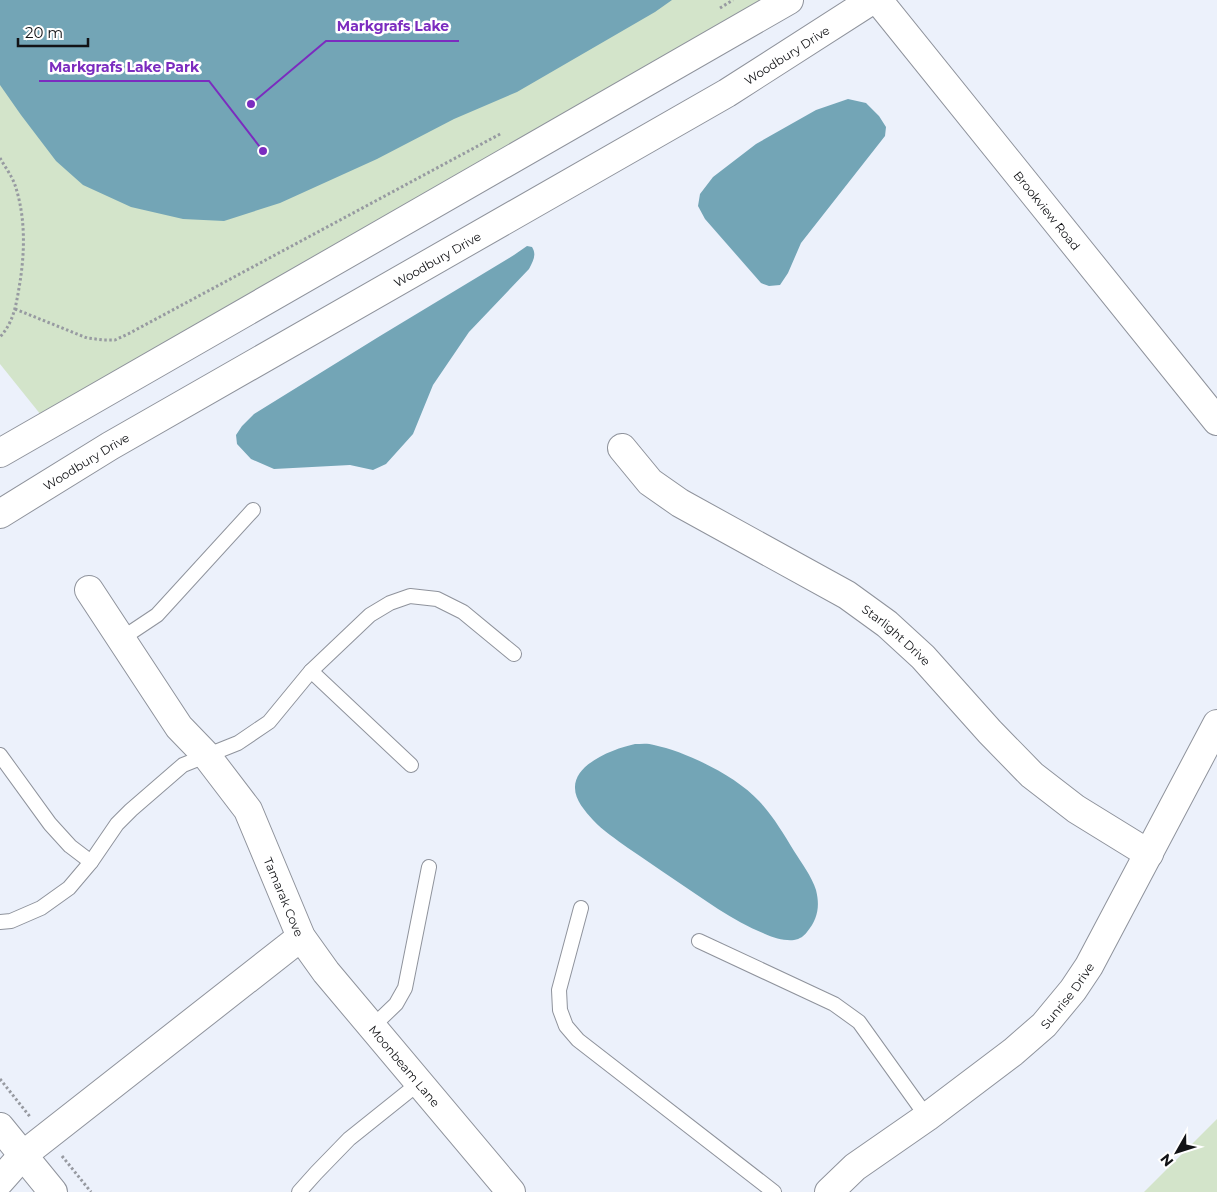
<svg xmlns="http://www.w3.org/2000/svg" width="1217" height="1192" font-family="Montserrat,sans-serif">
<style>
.green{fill:#d3e4ca}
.water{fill:#73a5b6}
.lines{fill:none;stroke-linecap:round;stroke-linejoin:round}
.service-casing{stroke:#8f939c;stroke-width:16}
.minor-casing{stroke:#8f939c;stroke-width:30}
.tertiary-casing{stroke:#8f939c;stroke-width:30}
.secondary-casing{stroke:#8f939c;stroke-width:30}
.path{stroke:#979aa1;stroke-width:3;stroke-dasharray:2.5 2.5;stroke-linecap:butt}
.service{stroke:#fff;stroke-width:14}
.minor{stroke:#fff;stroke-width:28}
.tertiary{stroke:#fff;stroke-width:28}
.secondary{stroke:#fff;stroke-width:28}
.labels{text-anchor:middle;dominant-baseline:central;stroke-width:5;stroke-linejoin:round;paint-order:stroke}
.street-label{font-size:12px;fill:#121316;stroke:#fff}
.leader{fill:none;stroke:#7b2cbf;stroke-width:2}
.callout-dot{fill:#7b2cbf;stroke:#fff;stroke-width:2}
.callout-label{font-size:14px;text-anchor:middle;font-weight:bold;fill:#7b2cbf;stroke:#fff;stroke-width:5;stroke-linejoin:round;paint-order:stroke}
</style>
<rect width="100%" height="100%" fill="#ecf1fb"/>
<g class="green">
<path d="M0,0H789L49,425L0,364Z"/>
<path d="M1217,1119V1192H1144Z"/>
</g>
<g class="water">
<path d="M0,0H672L655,12L517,92L454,119L377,159L280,203L224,221L183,219L131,207L83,185L56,161L21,115L0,85Z"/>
<path d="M848,99L866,103L879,116L886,127L885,136L801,243L788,273L780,285L769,286L761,283L705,219L698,206L700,194L713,177L756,144L816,110Z"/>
<path d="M527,246L532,247C537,255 533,261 529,269L469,332L433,385L413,434L386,464L373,470L350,465L274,469L251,459L237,444L236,435L242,426L254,414L380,336L514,255Z"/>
<path d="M635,744C641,744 648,743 654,745C687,752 736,776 759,801C773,816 783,833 794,851C801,862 812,877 816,890C820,906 818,919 807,932C804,936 800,939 794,940C785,941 774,938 765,934C732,921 704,899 675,880C659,869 644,859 628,848C616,839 603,831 593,820C585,811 575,800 575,788C574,763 616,748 635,744Z"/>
</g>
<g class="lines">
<g class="service-casing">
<g id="service">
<path d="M121,639L157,615L253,510"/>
<path d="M311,671L411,765"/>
<path d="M0,755L50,824L70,846L91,862"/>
<path d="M581,908L559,990L560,1010L566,1026L578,1040L774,1192"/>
<path d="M0,922L11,921L41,908L69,888L91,862L117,824L131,810L183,765L238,743L269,722L311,671L370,615L390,603L410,596L437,599L463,612L514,654"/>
<path d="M699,941L834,1004L859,1022L927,1117"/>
<path d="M372,1027L396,1004L405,988L429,867"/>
<path d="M299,1192L316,1173L349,1139L419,1083"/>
</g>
</g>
<g class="minor-casing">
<g id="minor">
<path id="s1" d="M878,0L1217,421"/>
<path id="s2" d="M622,448L650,482L680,503L847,595L887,624L923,657L990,732L1032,775L1076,809L1149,854"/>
<path id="s3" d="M89,590L179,727L206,755L248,810L301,937L326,972L511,1192"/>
<path d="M0,1181L23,1155L301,937"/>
<path id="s4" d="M829,1192L855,1167L927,1117L1013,1052L1044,1025L1073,990L1089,966L1217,724"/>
</g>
</g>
<g class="tertiary-casing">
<path id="tertiary" d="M0,1127L53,1192"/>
</g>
<g class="secondary-casing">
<g id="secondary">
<path d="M0,453L789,0"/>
<path id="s5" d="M0,514L110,446L727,93L872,0"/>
</g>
</g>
<g class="path">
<path d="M720,8L733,0"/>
<path d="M0,158C5,167 12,176 15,185C26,218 25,254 19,288C16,306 13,323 0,337"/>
<path d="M15,309L87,338L104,340H115L128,334L502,133"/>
<path d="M0,1079L31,1118"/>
<path d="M62,1156L91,1192"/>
</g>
<use href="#service" class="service"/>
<use href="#minor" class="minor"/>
<use href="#tertiary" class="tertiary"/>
<use href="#secondary" class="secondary"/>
</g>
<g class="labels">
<g class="street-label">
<text stroke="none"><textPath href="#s5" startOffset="911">Woodbury Drive</textPath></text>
<text stroke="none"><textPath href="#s1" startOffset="270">Brookview Road</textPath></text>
<text stroke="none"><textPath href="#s5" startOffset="506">Woodbury Drive</textPath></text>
<text stroke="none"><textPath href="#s5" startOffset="101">Woodbury Drive</textPath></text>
<text stroke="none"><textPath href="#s2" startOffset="335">Starlight Drive</textPath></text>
<text stroke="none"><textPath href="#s3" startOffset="366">Tamarak Cove</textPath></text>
<text stroke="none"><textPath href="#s4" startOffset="310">Sunrise Drive</textPath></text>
<text stroke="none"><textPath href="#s3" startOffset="575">Moonbeam Lane</textPath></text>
</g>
</g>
<path class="leader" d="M251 104L326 41H459M263 151L209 81H39"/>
<g class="callout-dot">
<circle cx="251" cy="104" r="5"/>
<circle cx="263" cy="151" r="5"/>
</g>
<g class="callout-label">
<text x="393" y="31">Markgrafs Lake</text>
<text x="124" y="72">Markgrafs Lake Park</text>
</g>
<g transform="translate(1177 1152) rotate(231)" stroke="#ffffff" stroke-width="4" paint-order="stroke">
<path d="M0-4L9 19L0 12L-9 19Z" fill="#121316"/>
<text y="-8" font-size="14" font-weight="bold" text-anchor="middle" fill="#121316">N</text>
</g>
<path d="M18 38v8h70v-8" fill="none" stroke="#121316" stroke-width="2.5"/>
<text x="25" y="38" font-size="15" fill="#121316" stroke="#ffffff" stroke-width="4" paint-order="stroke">20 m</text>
</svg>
